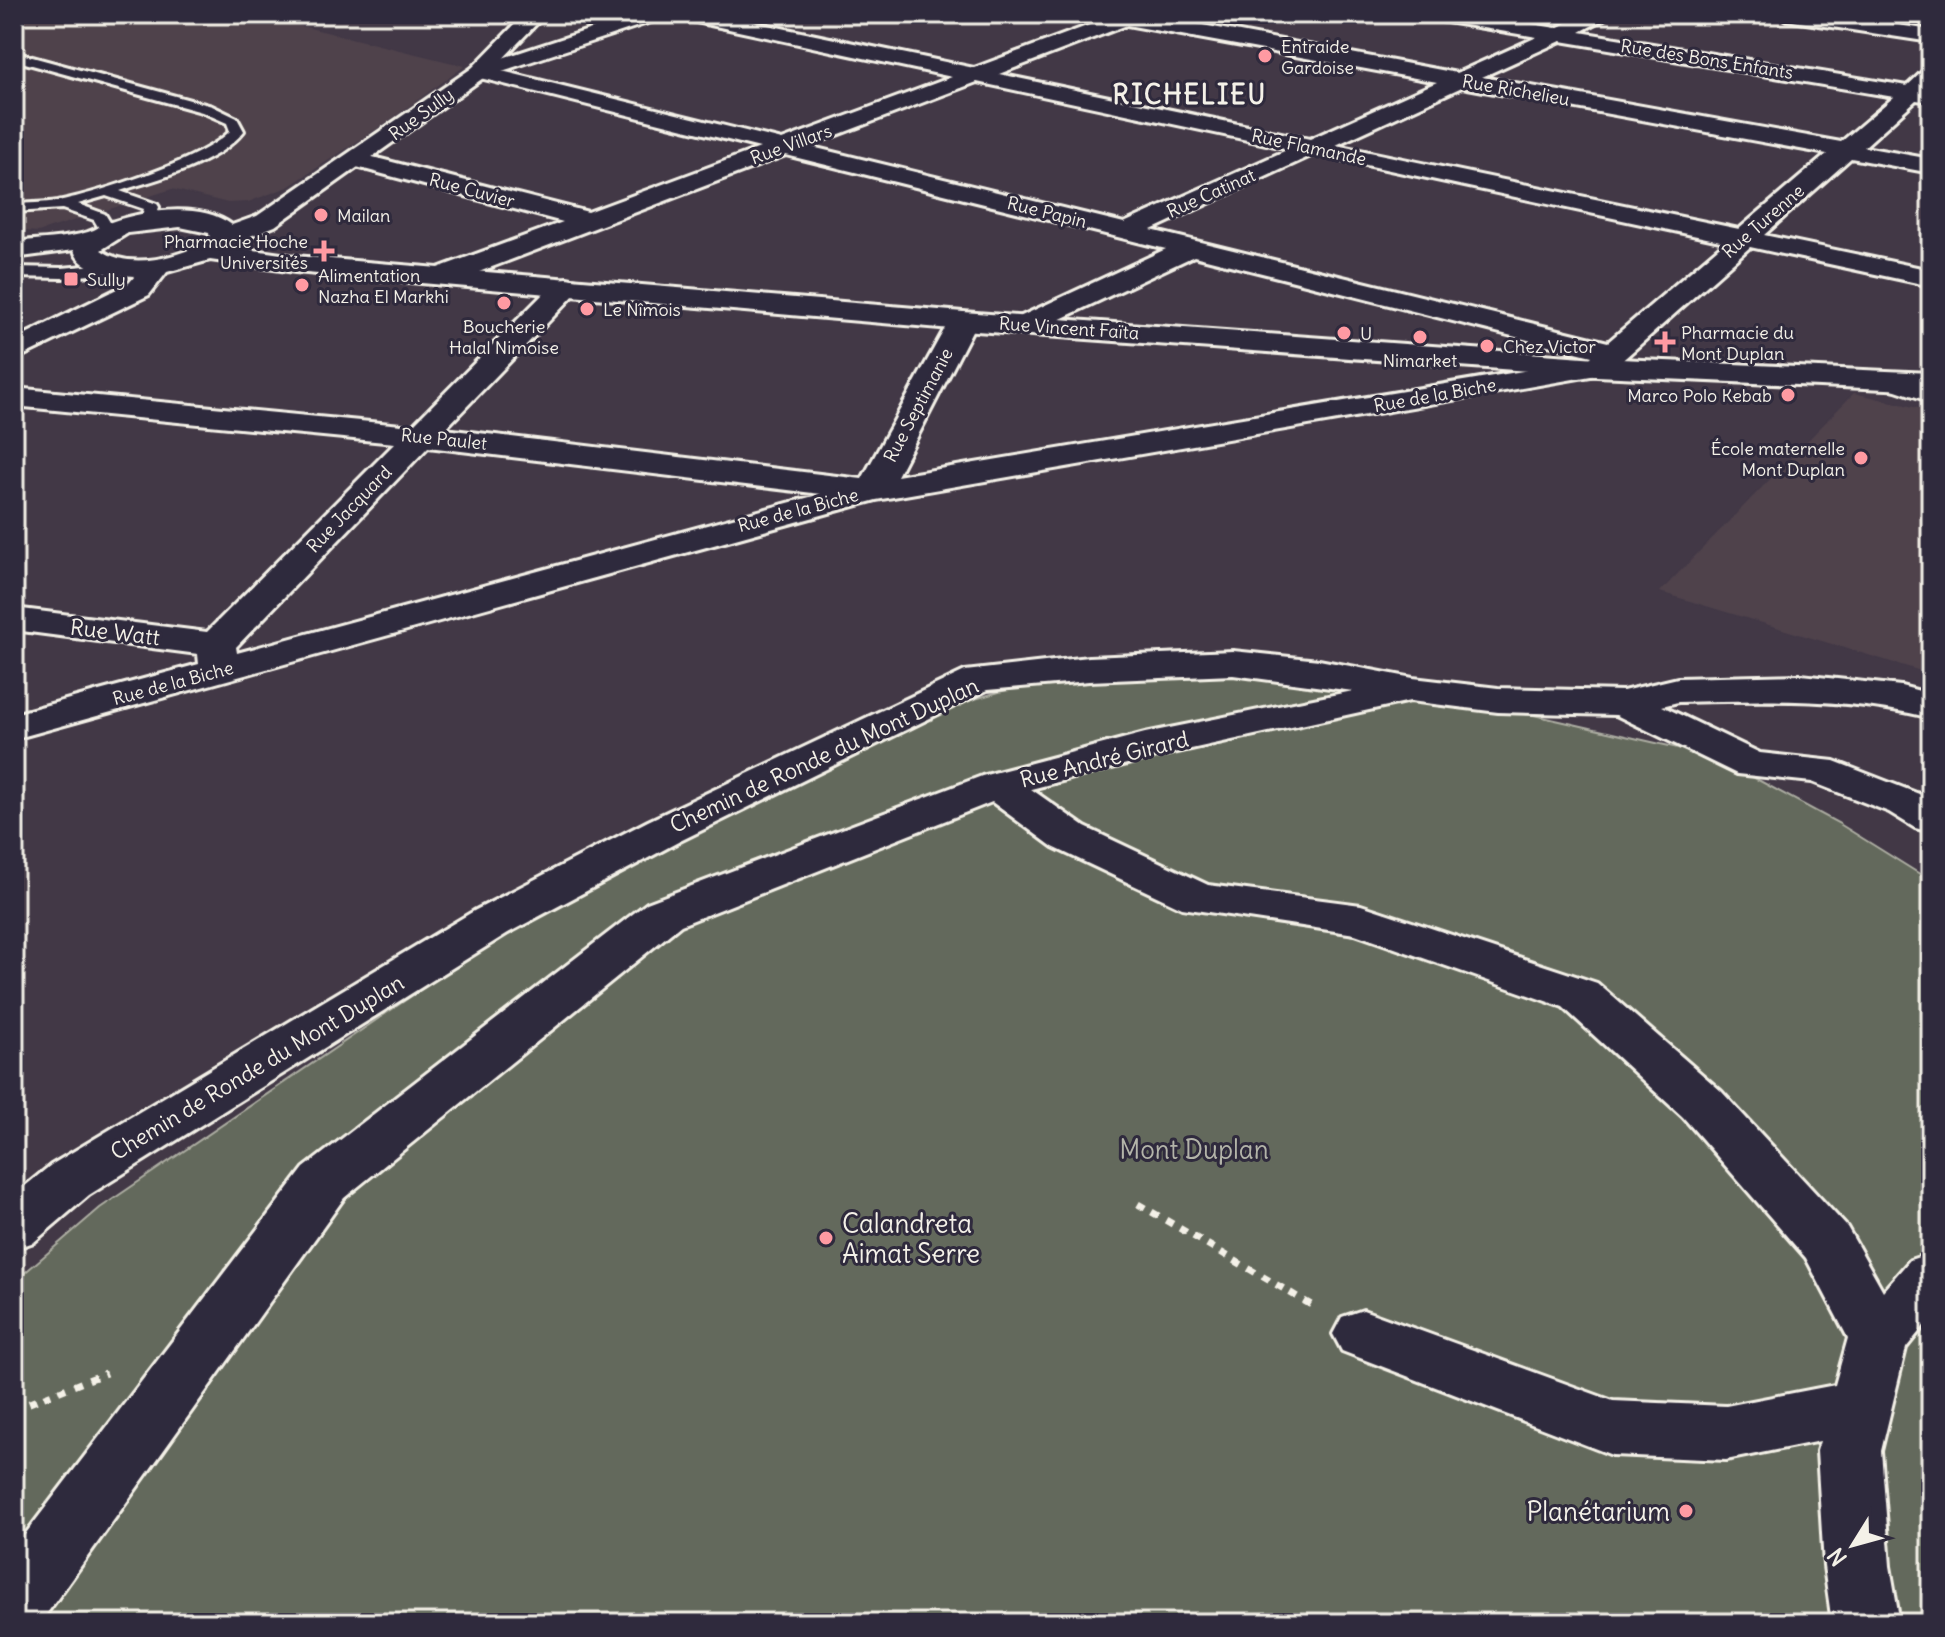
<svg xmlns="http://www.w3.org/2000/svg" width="1945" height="1637" font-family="Delius,sans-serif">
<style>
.built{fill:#4f424c}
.green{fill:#64695b;stroke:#acada2;stroke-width:2}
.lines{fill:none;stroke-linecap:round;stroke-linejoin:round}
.lane-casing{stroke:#f4f1e8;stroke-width:6}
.street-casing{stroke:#f4f1e8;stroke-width:6}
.secondary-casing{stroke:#f4f1e8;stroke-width:6}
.path{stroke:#f4f1e8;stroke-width:7;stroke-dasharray:8 8;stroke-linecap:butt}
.lane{fill:#2f2a3d;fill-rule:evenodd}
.street{fill:#2f2a3d;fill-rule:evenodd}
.secondary{fill:#2f2a3d;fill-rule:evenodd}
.poi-dot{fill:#ff9aa2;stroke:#2f2a3d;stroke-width:3}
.labels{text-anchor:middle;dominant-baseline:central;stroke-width:6;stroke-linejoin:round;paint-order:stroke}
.far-poi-label{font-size:18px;fill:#f4f1e8;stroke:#2f2a3d;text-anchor:start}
.far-street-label{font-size:18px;fill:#f4f1e8;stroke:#2f2a3d}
.street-label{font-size:22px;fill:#f4f1e8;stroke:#2f2a3d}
.far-district-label{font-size:26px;font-weight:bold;letter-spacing:2px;fill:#f4f1e8;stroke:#2f2a3d}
.near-park-label{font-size:26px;fill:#b3b4a9;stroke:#2f2a3d}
.near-poi-label{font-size:26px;fill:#f4f1e8;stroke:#2f2a3d;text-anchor:start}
</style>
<rect width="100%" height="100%" fill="#423846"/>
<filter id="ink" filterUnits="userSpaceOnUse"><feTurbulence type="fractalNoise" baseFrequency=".0125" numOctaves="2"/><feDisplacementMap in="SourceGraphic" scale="16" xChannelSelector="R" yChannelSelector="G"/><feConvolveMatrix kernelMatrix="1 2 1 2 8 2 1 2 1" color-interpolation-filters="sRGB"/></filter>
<g filter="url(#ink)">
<g class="built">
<path d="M14,14H252L465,66L387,122L288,187L248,202L228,203L172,189L38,232L14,230Z"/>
<path d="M1854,393L1931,411V674L1660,592Z"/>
</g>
<path class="green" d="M1219,672L1516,711L1678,748L1747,774L1838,823L1931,881V1623H14V1282L100,1208L479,950L673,840L933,711L1006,690L1091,677Z"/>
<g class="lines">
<g class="lane-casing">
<g id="lane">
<path d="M14,52L212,106L237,118L244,131C217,165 160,178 120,191L157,204L159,207L153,225L148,227L140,222L144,209L106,196L78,204L105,214L116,232L108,237L103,235L94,220L62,209L14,212V204C29,203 43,203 58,201C98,193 203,160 230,131L227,123L202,112L14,60Z"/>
<path d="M130,262L136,264V270L62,278L14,277V267L62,268Z"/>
</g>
</g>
<g class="street-casing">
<g id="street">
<path d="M637,14H666L663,18L502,71L782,140L952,77L687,20L677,14H715L974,68L1103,20L1091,14H1144L1457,73L1537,37L1435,20L1425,14H1470L1556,28L1587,14H1613L1580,32L1907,86L1923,71L1931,70V102L1916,100L1864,147L1931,159V173L1851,158L1764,235L1931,270V286L1750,247L1608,373L876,500L14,739V714L199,664L198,654L14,630V608L207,632L395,443L14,406V388L412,426L557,280L567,278L577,280L581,286L577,292L445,429L862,479L949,321L953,315L963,312L973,315L977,321L897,476L1588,360L1592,356L1194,256L1035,331L1025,334L1015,331L1011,325L1015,319L1166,249L786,155L455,281L445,283L435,281L431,275L435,269L563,222L349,165L345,160L349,155L357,153L588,212L760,148L472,76L468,72L472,68ZM1127,25L1437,82L1310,139L999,74ZM1561,41L1894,97L1841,142L1482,77ZM977,82L1289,149L1124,223L808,146ZM1462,87L1827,154L1739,229L1336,145ZM1315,154L1725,242L1608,342L1151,230ZM428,447L821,494L237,653L236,647Z"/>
<path d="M1898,372L1931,382V402L1887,387L1883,381L1887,375Z"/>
<path d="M1233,651L1319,660L1413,678L1498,688L1623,691L1678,678L1801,675L1901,686L1931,694V718C1847,697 1764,700 1678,702L1662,706L1760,753L1834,761L1919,794L1931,801V832L1915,828L1889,812L1812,782L1737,774L1616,715L1498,712L1410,701L1150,758L1031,789L1085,827L1208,885L1361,905L1597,983L1721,1091L1847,1227L1883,1291L1910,1260L1931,1253V1317L1906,1348L1881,1451L1890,1566L1900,1623H1832L1824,1566L1817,1451L1820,1441L1726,1460L1612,1455L1342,1351L1333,1334L1342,1317L1363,1310L1613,1401L1726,1406L1835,1385L1848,1338L1806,1258L1683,1117L1563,1007L1355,934L1182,908L1053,847L992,802L681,925L344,1198L40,1623H14V1549L304,1168L647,903L982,776L1145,733L1353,691L1233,675L1089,681L987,690L680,841L508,933L89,1195L34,1242L14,1249V1195L51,1165L474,911L648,821L965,671L1089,657Z"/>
</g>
</g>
<g class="secondary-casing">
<g id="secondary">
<path d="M525,14H546L486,76L275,226L236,242L232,247L295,256L963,312L1597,358L1931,373V391L1597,376L963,330L295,272L210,260L167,272L149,295L14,360V340L129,283L135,276C115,275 80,272 74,250L14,258V242C38,239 66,239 88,232C96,230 103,224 111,222C146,210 201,202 232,225L257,216L472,68ZM180,227L209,233L210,239C182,257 130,271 101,250L128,233Z"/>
<path d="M1776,14H1825L1931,30V42L1786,20Z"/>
</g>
</g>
<g class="path">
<path d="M1138,1204L1313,1306"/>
<path d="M14,1409L106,1373"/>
</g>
<use href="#lane" class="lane"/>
<use href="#street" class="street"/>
<use href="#secondary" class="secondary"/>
</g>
</g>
<g class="poi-dot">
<circle cx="1265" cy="56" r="8"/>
<circle cx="321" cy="215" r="8"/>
<path d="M320 239h8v8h8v8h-8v8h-8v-8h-8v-8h8z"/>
<rect x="63" y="271" width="16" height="16" rx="4"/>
<circle cx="302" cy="285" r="8"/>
<circle cx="504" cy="303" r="8"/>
<circle cx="587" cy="309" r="8"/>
<circle cx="1344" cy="333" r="8"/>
<circle cx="1420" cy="337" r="8"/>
<path d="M1661 330h8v8h8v8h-8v8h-8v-8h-8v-8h8z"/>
<circle cx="1487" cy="346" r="8"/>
<circle cx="1788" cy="395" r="8"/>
<circle cx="1861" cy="458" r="8"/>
<circle cx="826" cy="1238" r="8"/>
<circle cx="1686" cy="1511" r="8"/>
</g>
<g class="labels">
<g class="far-poi-label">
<text x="1281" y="46">Entraide<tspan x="1281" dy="21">Gardoise</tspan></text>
<text x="337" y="215">Mailan</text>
<text x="308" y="241" text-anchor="end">Pharmacie Hoche<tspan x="308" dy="21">Universités</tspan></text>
<text x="318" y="275">Alimentation<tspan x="318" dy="21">Nazha El Markhi</tspan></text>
<text x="87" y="279">Sully</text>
<text x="603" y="309">Le Nîmois</text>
<text x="504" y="326" text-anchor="middle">Boucherie<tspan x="504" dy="21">Halal Nimoise</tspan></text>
<text x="1681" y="332">Pharmacie du<tspan x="1681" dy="21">Mont Duplan</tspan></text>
<text x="1360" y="333">U</text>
<text x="1503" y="346">Chez Victor</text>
<text x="1420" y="360" text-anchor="middle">Nimarket</text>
<text x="1772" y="395" text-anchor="end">Marco Polo Kebab</text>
<text x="1845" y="448" text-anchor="end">École maternelle<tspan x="1845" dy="21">Mont Duplan</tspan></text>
</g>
<g class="far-street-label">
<text transform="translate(1707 59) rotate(9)">Rue des Bons Enfants</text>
<text transform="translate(1516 90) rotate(10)">Rue Richelieu</text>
<text transform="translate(421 114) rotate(-36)">Rue Sully</text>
<text transform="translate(791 144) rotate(-20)">Rue Villars</text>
<text transform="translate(1309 147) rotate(12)">Rue Flamande</text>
<text transform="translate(472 190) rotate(15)">Rue Cuvier</text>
<text transform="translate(1211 193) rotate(-24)">Rue Catinat</text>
<text transform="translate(1047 212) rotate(14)">Rue Papin</text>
<text transform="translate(1763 221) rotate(-41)">Rue Turenne</text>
<text transform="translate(1069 328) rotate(4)">Rue Vincent Faïta</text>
<text transform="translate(1435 395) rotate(-10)">Rue de la Biche</text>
<text transform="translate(918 405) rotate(-62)">Rue Septimanie</text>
<text transform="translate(444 439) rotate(6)">Rue Paulet</text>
<text transform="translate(349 509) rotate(-46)">Rue Jacquard</text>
<text transform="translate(798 510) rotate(-15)">Rue de la Biche</text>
<text transform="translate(173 683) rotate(-15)">Rue de la Biche</text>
</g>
<g class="street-label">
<text transform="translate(115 632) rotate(7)">Rue Watt</text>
<text transform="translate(824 755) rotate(-25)">Chemin de Ronde du Mont Duplan</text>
<text transform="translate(1104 759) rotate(-14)">Rue André Girard</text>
<text transform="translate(257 1067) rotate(-31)">Chemin de Ronde du Mont Duplan</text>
</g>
<g class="far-district-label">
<text x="1190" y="94">RICHELIEU</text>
</g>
<g class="near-park-label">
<text x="1194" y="1149">Mont Duplan</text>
</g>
<g class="near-poi-label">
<text x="842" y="1223">Calandreta<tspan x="842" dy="30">Aimat Serre</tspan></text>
<text x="1670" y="1511" text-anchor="end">Planétarium</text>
</g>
</g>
<rect width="1945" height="1637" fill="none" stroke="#2f2a3d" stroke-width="48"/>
<rect x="24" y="24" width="1897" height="1589" fill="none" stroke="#f4f1e8" stroke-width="3" filter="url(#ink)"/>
<g transform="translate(1853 1545) rotate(233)" stroke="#2f2a3d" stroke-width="6" paint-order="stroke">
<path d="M0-6L14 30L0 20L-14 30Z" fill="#f4f1e8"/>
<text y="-12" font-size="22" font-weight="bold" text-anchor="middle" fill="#f4f1e8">N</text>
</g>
</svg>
